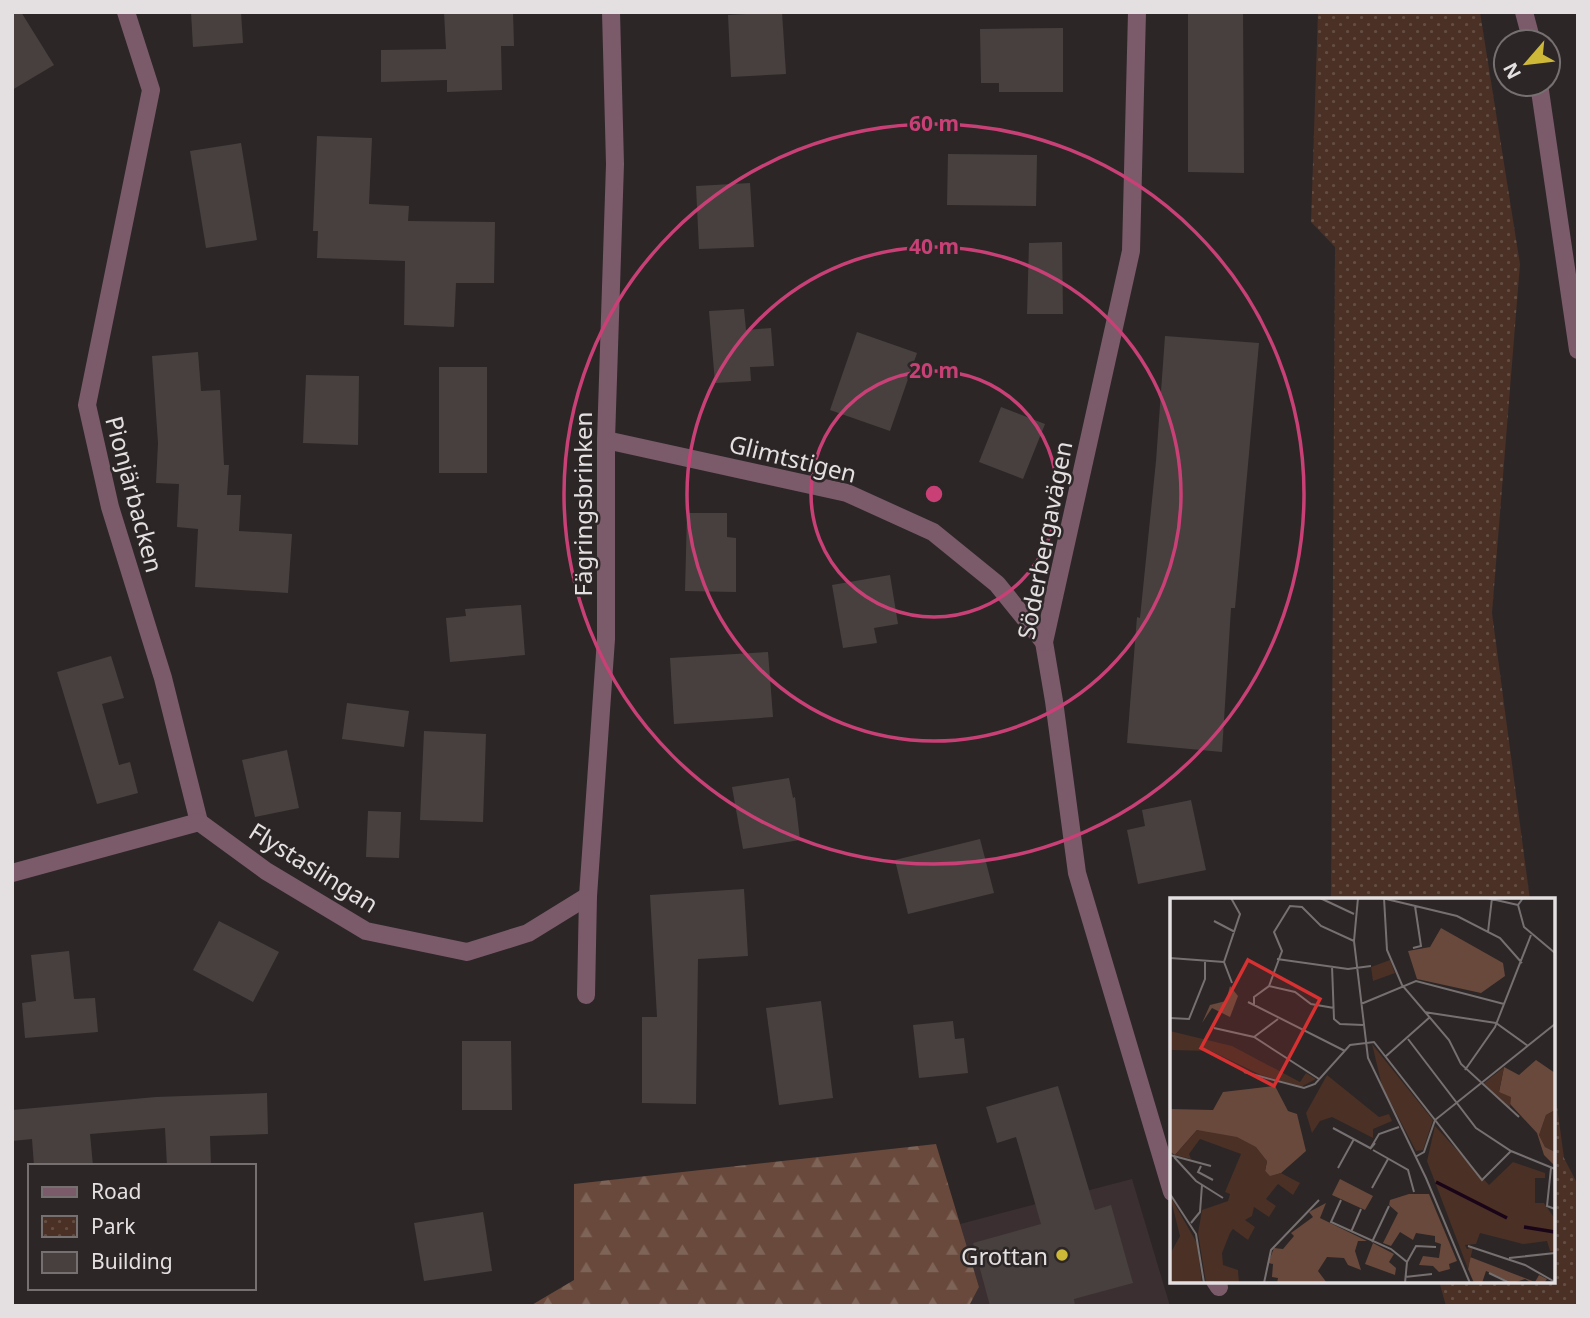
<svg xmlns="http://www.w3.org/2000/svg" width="1590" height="1318" font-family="'Noto Sans',sans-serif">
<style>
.built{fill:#3b2f31}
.forest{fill:url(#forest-firs)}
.park{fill:url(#park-dots)}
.building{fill:#47403f}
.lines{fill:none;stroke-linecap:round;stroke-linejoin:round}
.minor{stroke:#7b5a6a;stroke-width:18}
.ring{fill:none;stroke:#c94076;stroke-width:3.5}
.poi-dot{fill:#ceb837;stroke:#2c2627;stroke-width:2.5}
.labels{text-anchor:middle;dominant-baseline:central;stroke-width:5;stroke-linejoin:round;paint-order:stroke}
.street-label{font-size:24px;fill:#e4e0e1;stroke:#2c2627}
.poi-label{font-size:24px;fill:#e4e0e1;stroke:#2c2627;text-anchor:end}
.inset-river{fill:none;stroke:#190517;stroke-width:3.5}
.inset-road{fill:none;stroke:#767071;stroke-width:2}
.view{fill:#d73131;fill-opacity:0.15;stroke:#d73131;stroke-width:3.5}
.inset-edge{fill:none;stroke:#e4e0e1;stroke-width:3.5}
.centre{fill:#c94076;stroke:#2c2627;stroke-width:3.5}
.ring-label{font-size:21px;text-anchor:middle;font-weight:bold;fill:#c94076;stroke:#2c2627;stroke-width:5;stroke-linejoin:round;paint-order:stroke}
</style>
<defs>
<pattern id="forest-firs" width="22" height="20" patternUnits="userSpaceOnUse" patternTransform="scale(1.75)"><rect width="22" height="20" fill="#69493b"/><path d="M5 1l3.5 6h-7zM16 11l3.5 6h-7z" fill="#7e6357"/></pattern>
<pattern id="park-dots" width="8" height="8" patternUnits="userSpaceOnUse" patternTransform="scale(1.75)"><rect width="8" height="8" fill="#4a3025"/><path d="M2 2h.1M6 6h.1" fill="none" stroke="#644e44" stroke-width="1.8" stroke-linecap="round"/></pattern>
</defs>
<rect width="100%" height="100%" fill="#2c2627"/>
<path class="built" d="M1132,1179L1170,1306H969L979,1287L960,1224Z"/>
<path class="forest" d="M936,1144L979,1287L969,1306H530L574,1280V1184Z"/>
<g class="park">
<path d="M1318,12H1480L1520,264L1492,613L1530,900H1331L1335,247L1311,222Z"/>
<path d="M1553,1077L1564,1158L1578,1185V1306H1446L1439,1281H1553Z"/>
</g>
<g class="building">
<path d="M12,12H21L54,65L12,90Z"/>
<path d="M191,12H241L243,43L193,47Z"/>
<path d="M444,12H513L514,46H501L502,90L447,92V80L381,82V50L446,49Z"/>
<path d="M782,12L786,74L731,77L728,15Z"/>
<path d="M1188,12H1243L1244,173L1188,172Z"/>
<path d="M1063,28V92H999V83H981L980,29Z"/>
<path d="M317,136L372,138L369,204L409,206L408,221L495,222L494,283H456L454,327L404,325L405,261L317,258L318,231H313Z"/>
<path d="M241,143L257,240L206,248L190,151Z"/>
<path d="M948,154L1037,155L1036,206L947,205Z"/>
<path d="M750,183L754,247L699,249L696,186Z"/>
<path d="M1062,242L1063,314H1027L1029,243Z"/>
<path d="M744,309L746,330L771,328L774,366L750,367L751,381L715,383L709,311Z"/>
<path d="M857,332L917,353L890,431L830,410Z"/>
<path d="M1165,336L1259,343L1235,608H1231L1222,752L1127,743L1137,617L1140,618L1156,461Z"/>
<path d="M198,352L201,391L220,390L224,465H229L227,495H241L239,531L292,534L288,593L195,587L198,529L177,527L179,484L156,483L158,443L152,356Z"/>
<rect x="439" y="367" width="48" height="106"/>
<path d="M306,375L359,376L358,445L303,443Z"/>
<path d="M1001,407L1045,424L1023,479L979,462Z"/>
<path d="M687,513H727V537L736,538V592L685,591Z"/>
<path d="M890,575L898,624L874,628L877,643L843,648L832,585Z"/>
<path d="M521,605L525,655L450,662L446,618L466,616L465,609Z"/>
<path d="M768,652L773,717L674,724L670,658Z"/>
<path d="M111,656L124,698L102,704L119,765L130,762L138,793L97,804L57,672Z"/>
<path d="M347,703L409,711L404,747L342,739Z"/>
<path d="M424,731L486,734L483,822L420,820Z"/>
<path d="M287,750L299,808L255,817L242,760Z"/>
<path d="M789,778L793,798L795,797L800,840L743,849L732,787Z"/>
<path d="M1191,800L1206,870L1138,884L1127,830L1145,826L1142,810Z"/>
<path d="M368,811L401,812L399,858L366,857Z"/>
<path d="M980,839L994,893L908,914L895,860Z"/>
<path d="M744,889L748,956L698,959L696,1104L642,1103V1017H657L650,895Z"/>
<path d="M219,921L279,952L253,1002L193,970Z"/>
<path d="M69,951L74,999L95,998L98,1032L25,1038L22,1003L36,1001L31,955Z"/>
<path d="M821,1001L833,1098L779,1105L766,1008Z"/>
<path d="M953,1021L955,1039L964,1038L968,1073L919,1078L913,1025Z"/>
<path d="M462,1041H511L512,1110H462Z"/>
<path d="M1058,1086L1095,1210L1111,1205L1133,1283L1074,1299L1075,1306H990L973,1243L1041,1224L1016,1137L997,1143L986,1107Z"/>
<path d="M267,1093L268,1134L210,1136L211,1166H167L165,1128L90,1134L93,1166H34L32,1139L12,1141V1110L156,1097Z"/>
<path d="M483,1212L492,1271L424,1281L414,1223Z"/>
</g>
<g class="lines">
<g class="minor">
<path d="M126,12L151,90L87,405L110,507L163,678L199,822"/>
<path d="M1137,12L1131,251L1044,642L1054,701L1077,873L1172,1192"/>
<path d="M1524,12L1532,42"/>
<path d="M1539,84L1578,350"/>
<path d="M606,440L847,493L933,532L997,584L1044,642"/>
<path d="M12,873L199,822L266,871L366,931L467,952L528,933L588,896"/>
<path d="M586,995L588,896L606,639V440L615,164L611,12"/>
<path d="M1215,1281L1219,1287"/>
</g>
</g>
<g class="ring">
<circle cx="934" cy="494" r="123"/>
<circle cx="934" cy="494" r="247"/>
<circle cx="934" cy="494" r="370"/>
</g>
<circle class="poi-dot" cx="1062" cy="1255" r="7"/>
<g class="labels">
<g class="street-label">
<text transform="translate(793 458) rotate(14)">Glimtstigen</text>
<text transform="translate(135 494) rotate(75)">Pionjärbacken</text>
<text transform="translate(582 504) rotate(-90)">Fägringsbrinken</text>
<text transform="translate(1044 540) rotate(-79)">Söderbergavägen</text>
<text transform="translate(314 867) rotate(32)">Flystaslingan</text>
</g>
<g class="poi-label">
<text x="1048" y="1255">Grottan</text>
</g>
</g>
<g transform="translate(1170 898)">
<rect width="385" height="385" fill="#2c2627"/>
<path d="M202,146L263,222L253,252L246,253L212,188ZM157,177L209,219L219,216L222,223L203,231V240L162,219L150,223L142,235L136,215ZM385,212V254L375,249L369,237L376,217ZM0,298L27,345L32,385H0V356L10,338Z" fill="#4a3025"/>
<path d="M271,30L333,65L335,78L311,95L247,81L238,53L260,49ZM60,88L68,98L60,119L42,110L32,125L40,107L56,103ZM366,162L385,175V212L376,217L369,237L375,249L385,254V268L374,257L367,235L329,194L334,169L349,177ZM105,188L118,213L127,216L136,253L111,275L100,279L95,273L97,263L27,232L5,257L0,254V211L43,212L53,194ZM170,281L203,298L195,312L162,297ZM239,296H259L287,363L279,366L280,371L269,374L263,368L249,367L253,358L269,360L271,346L265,344V338L246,335L243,342L230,334L221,348L213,345L228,315L219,307L220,302ZM156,305L150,320L197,343H188L185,353L191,372L178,367L174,360L157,359L148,373L157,385H107L108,380L102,379L103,366L98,365L104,350L113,351L124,338L121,335L143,319L139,314ZM203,345L224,356L219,364L226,370L225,377L195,366ZM300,359L365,384L369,377L377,381L374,385H362L355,381L343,385L316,373L312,385H304L298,371Z" fill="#69493b"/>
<path d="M220,62L225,75L203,83L201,69ZM0,133L62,148L130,184L136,175L146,181L131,189L91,177L41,153L0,152ZM334,169L329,194L341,199L340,210L313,186ZM265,228L319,287L343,264L375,275V280H365V305H374L385,321V354L380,353L377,343L353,346L310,335L306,346L295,347L297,351L303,349L298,371L257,263ZM27,232L67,239L86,249L97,263L95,273L100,278L111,275L130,285L123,297L108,286L96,301L106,308L99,319L84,309L82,318L75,322L85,329L78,342L63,331L60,335L52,355L53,367L68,372L69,385H36L28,335L32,312L58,303L60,296L55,294L71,256L30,241L19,256L21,261L5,257Z" fill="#4a3025"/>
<path class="inset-river" d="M266,284L337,320M354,329L385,334"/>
<path class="inset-road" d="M61,0L70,16L54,64L62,85M150,0L184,16M188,0L184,43L198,160L256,280L300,385M212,0L287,18L330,40L352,65M214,0L217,52L232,87L279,142L291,166L349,219M317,0L348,7M353,0L348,7L354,29L385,55M44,23L65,34M318,34L322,0M243,50L251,48L245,8M0,60L54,64M107,61L178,71L201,68M162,68L164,121L170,126L193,127M99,88L125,94L141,106L164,110M78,104L175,153M191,106L246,83L334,106M84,107V99L99,88L112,53L104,34L120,8L132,9L151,28L184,43M254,114L326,125L358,148M0,120L19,121L35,81V64M44,130L84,139L149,181M84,139L108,121M238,141L306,230L341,253L385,271M215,159L260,119M295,172L325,129L361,37M74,174L134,190L145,186L180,147L204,144L312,282L341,253M163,230L200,250M205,245L200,251L209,236L229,229M203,252L238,272L244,294M0,257L41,268M4,259L26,283L53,300M245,259L254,254L265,222L385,126M31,268L28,274L43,282M168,270L184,241M381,270L377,308L385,311M202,290L218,261M0,296L26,336L34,385M171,302L161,324L221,351L237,364L235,385M21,325L30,314L32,287M181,334L191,311M202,344L219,308M298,348L355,367L385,384M339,360L385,355M237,364L246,348L266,349M319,375L340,385M235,379L262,376M94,385L101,352L149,302"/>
<path class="view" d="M78,62L150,101L104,188L31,150Z"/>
<rect width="385" height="385" class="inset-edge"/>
</g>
<circle cx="934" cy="494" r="10" class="centre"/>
<g class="ring-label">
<text x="934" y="131">60 m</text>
<text x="934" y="254">40 m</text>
<text x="934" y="378">20 m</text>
</g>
<rect width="1590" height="1318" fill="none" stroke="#e4e0e1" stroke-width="28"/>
<rect x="28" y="1164" width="228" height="126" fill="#2c2627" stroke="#767071" stroke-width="2"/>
<rect x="42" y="1187" width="35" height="10" fill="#7b5a6a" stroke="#767071" stroke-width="2"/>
<text x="91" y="1199" font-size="21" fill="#e4e0e1">Road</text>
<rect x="42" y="1216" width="35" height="21" fill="url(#park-dots)" stroke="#767071" stroke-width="2"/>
<text x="91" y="1234" font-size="21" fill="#e4e0e1">Park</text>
<rect x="42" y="1252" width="35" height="21" fill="#47403f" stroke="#767071" stroke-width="2"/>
<text x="91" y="1269" font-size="21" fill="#e4e0e1">Building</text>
<g transform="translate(1527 63) rotate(242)"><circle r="33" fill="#2c2627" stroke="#767071" stroke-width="2"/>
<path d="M0-5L12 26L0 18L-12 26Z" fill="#ceb837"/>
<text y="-10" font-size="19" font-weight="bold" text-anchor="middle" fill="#e4e0e1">N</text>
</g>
</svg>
